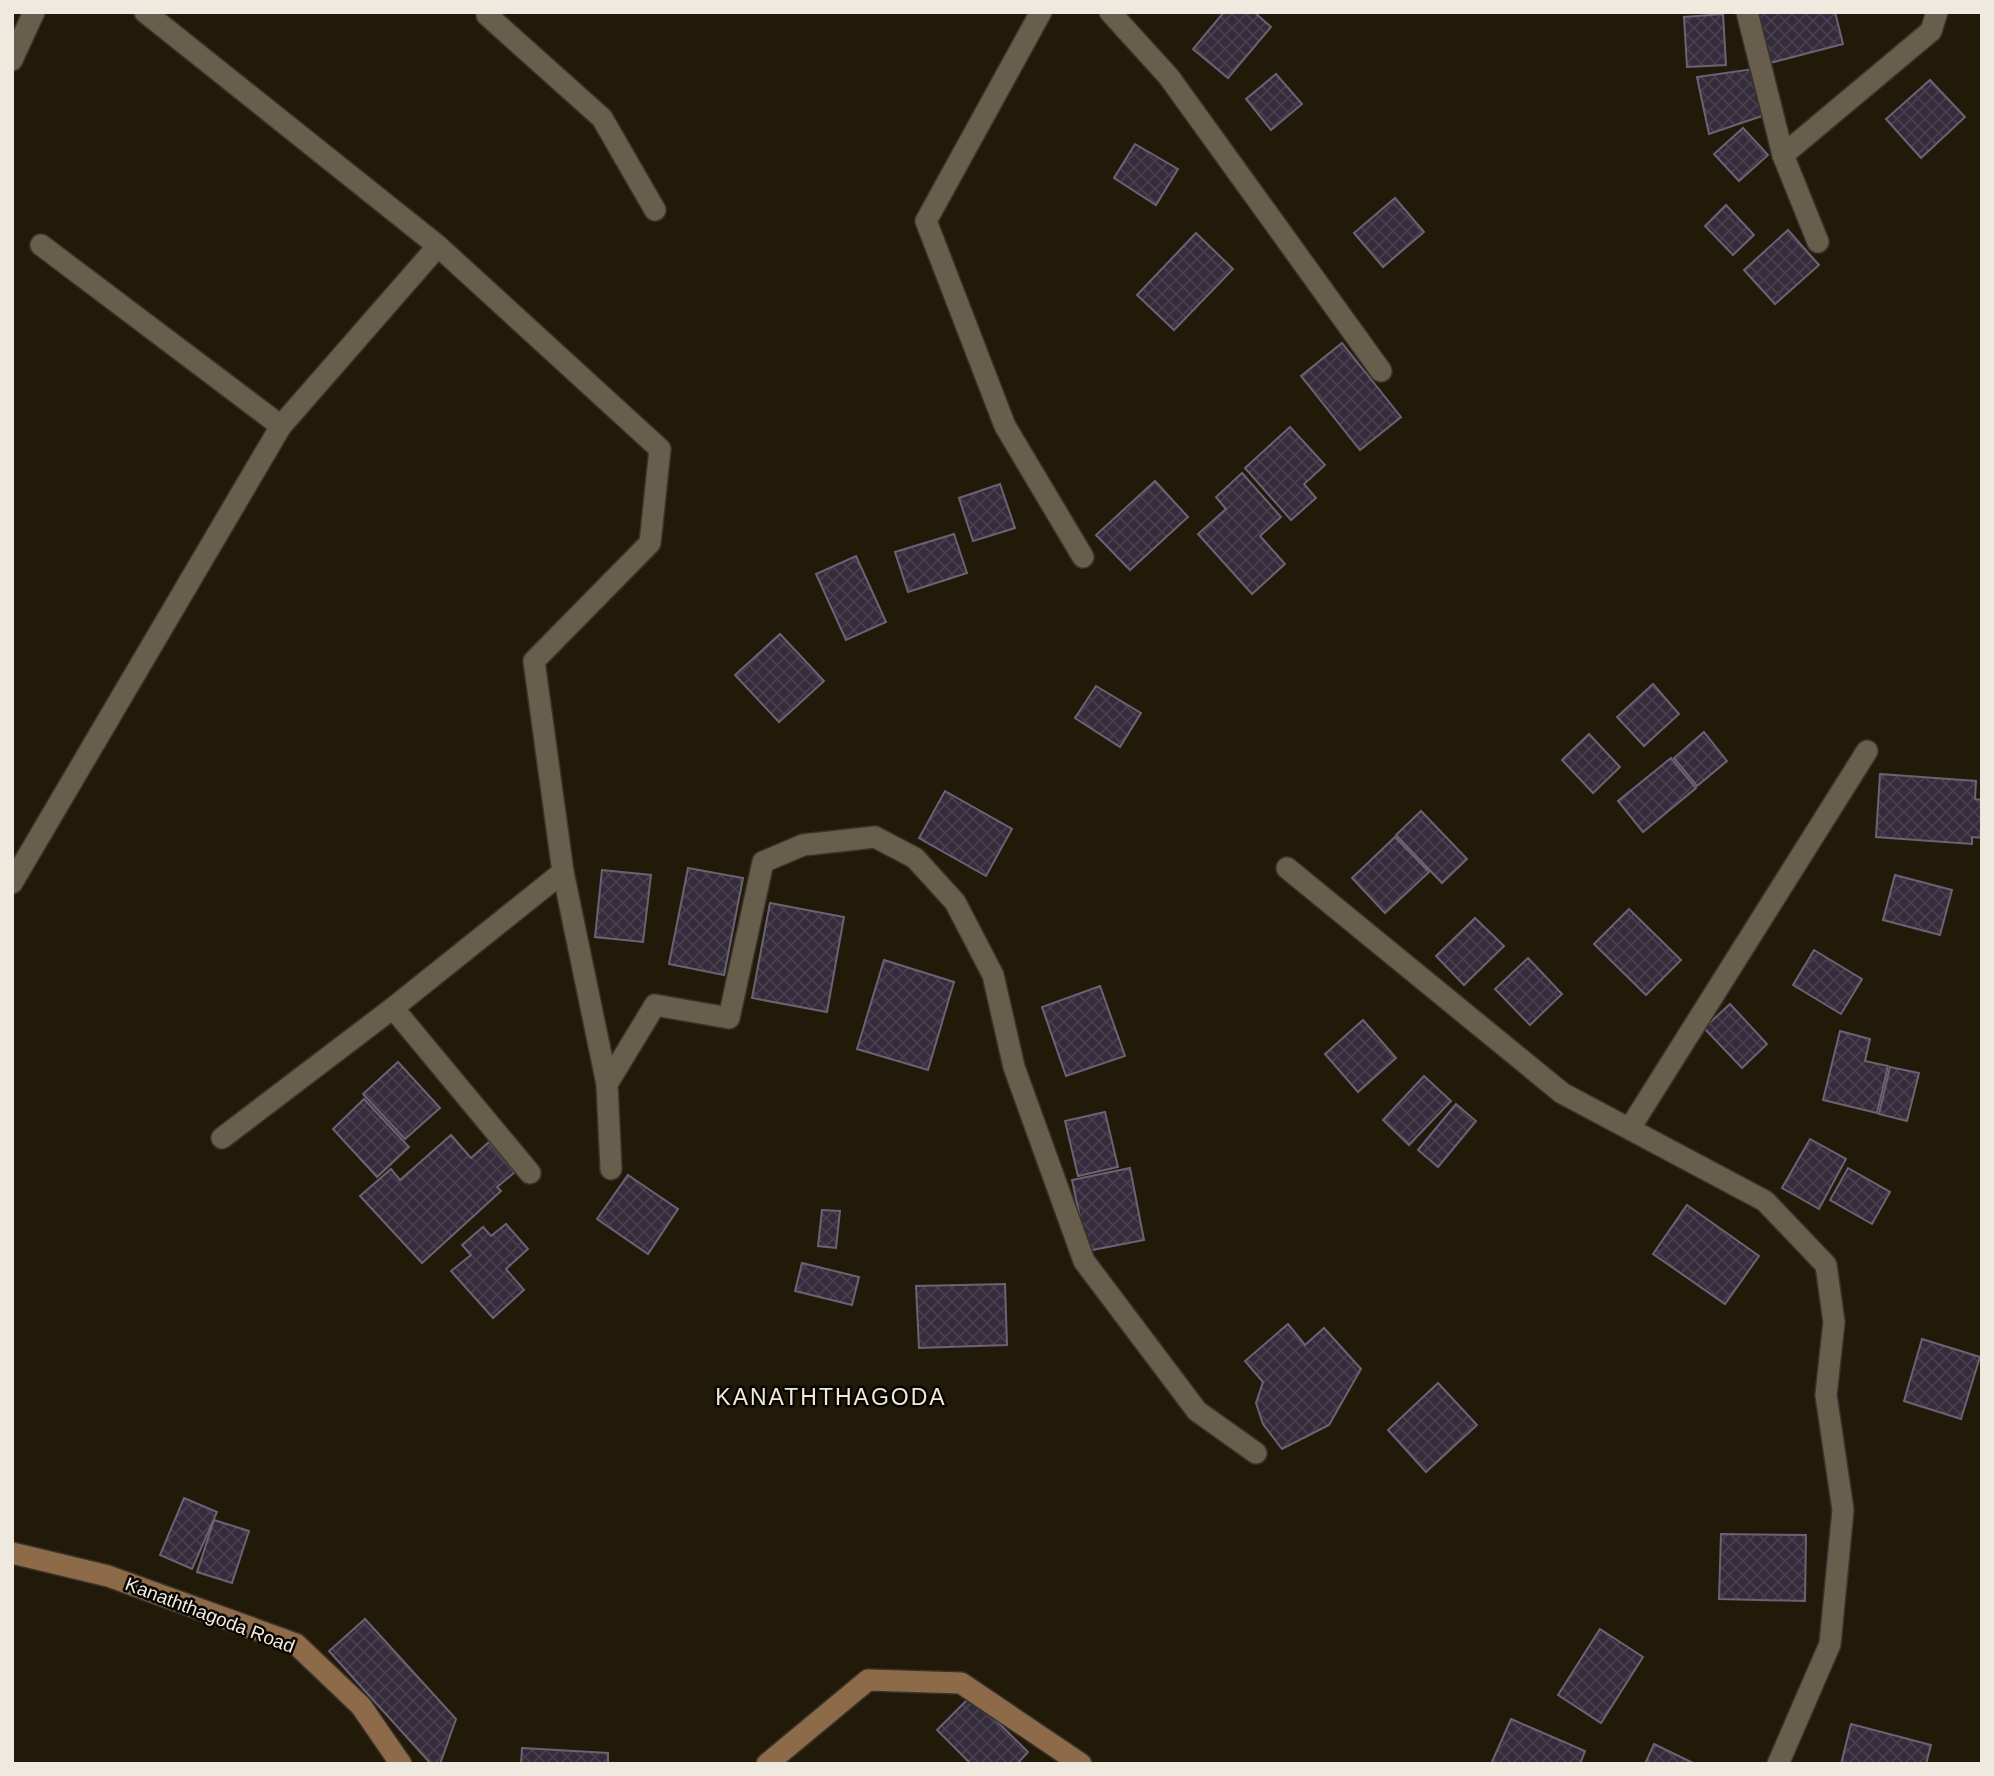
<svg xmlns="http://www.w3.org/2000/svg" width="1994" height="1776" font-family="Arial,sans-serif">
<style>
.building{fill:url(#building-cross-hatch);stroke:#6c6275;stroke-width:2}
.lines{fill:none;stroke-linecap:round;stroke-linejoin:round}
.street-casing{stroke:#39332d;stroke-width:24}
.secondary-casing{stroke:#39332d;stroke-width:24}
.street{stroke:#685e4c;stroke-width:21}
.secondary{stroke:#8e6b48;stroke-width:21}
.labels{text-anchor:middle;dominant-baseline:central;stroke-width:5;stroke-linejoin:round;paint-order:stroke}
.street-label{font-size:19px;fill:#efeadf;stroke:#090602}
.quarter-label{font-size:23px;letter-spacing:2px;fill:#efeadf;stroke:#090602}
</style>
<defs>
<pattern id="building-cross-hatch" width="8" height="8" patternUnits="userSpaceOnUse" patternTransform="scale(1.75)"><rect width="8" height="8" fill="#342b3b"/><path d="M0 0l8 8M0 8l8-8" fill="none" stroke="#48404e"/></pattern>
</defs>
<rect width="100%" height="100%" fill="#221a09"/>
<g class="building">
<path d="M1224,12H1254L1271,27L1228,78L1193,49Z"/>
<path d="M1758,12H1835L1843,44L1766,64L1752,14Z"/>
<path d="M1723,14L1726,65L1687,67L1684,17Z"/>
<path d="M1753,69L1762,116L1709,134L1697,77Z"/>
<path d="M1276,74L1302,104L1271,130L1246,99Z"/>
<path d="M1930,80L1965,117L1921,158L1886,119Z"/>
<path d="M1743,128L1768,155L1739,181L1714,154Z"/>
<path d="M1135,144L1178,169L1156,205L1114,178Z"/>
<path d="M1395,198L1424,232L1383,267L1354,233Z"/>
<path d="M1726,205L1754,235L1733,255L1705,226Z"/>
<path d="M1788,230L1819,265L1775,304L1744,270Z"/>
<path d="M1196,233L1233,269L1174,330L1137,295Z"/>
<path d="M1342,343L1401,417L1360,450L1301,376Z"/>
<path d="M1290,427L1325,465L1304,484L1316,498L1291,520L1245,468Z"/>
<path d="M1242,473L1281,517L1260,536L1285,564L1252,594L1198,534L1226,509L1216,497Z"/>
<path d="M1155,481L1188,517L1130,570L1096,535Z"/>
<path d="M1000,484L1015,528L973,541L959,498Z"/>
<path d="M954,534L967,573L908,592L895,552Z"/>
<path d="M856,556L886,622L846,640L816,574Z"/>
<path d="M780,634L824,681L779,722L735,675Z"/>
<path d="M1653,684L1679,714L1644,746L1617,717Z"/>
<path d="M1096,686L1141,713L1120,747L1075,718Z"/>
<path d="M1704,732L1727,761L1697,786L1674,758Z"/>
<path d="M1589,734L1620,767L1593,793L1562,760Z"/>
<path d="M1671,758L1696,788L1643,832L1618,801Z"/>
<path d="M1880,774L1976,781L1975,799L1982,800V838L1972,837V844L1876,837Z"/>
<path d="M945,791L1012,829L986,876L919,838Z"/>
<path d="M1421,811L1467,859L1442,883L1396,835Z"/>
<path d="M1395,837L1429,872L1385,913L1352,878Z"/>
<path d="M688,868L743,878L724,975L669,964Z"/>
<path d="M602,870L651,875L643,942L595,937Z"/>
<path d="M1895,875L1952,890L1940,935L1883,920Z"/>
<path d="M770,903L844,917L827,1012L752,998Z"/>
<path d="M1629,909L1681,960L1646,995L1594,944Z"/>
<path d="M1475,918L1504,946L1464,985L1436,956Z"/>
<path d="M1814,950L1862,979L1841,1014L1793,985Z"/>
<path d="M1528,958L1562,994L1530,1025L1495,989Z"/>
<path d="M884,960L954,982L928,1070L857,1049Z"/>
<path d="M1100,986L1125,1056L1066,1076L1042,1007Z"/>
<path d="M1730,1004L1767,1044L1742,1068L1704,1028Z"/>
<path d="M1363,1020L1396,1058L1358,1092L1325,1054Z"/>
<path d="M1840,1031L1870,1039L1865,1061L1888,1066L1877,1113L1823,1100Z"/>
<path d="M398,1062L440,1108L405,1139L363,1094Z"/>
<path d="M1890,1067L1919,1073L1907,1121L1879,1114Z"/>
<path d="M1424,1076L1451,1101L1409,1145L1383,1120Z"/>
<path d="M364,1099L409,1147L377,1177L333,1129Z"/>
<path d="M1456,1104L1476,1121L1438,1167L1418,1150Z"/>
<path d="M1105,1112L1118,1167L1078,1176L1065,1121Z"/>
<path d="M451,1135L471,1158L489,1142L515,1172L497,1187L501,1191L422,1263L360,1196L391,1169L400,1180Z"/>
<path d="M1810,1139L1846,1159L1819,1209L1782,1188Z"/>
<path d="M1130,1168L1144,1240L1087,1251L1072,1180Z"/>
<path d="M1848,1168L1890,1192L1872,1224L1830,1200Z"/>
<path d="M628,1175L678,1209L648,1254L597,1219Z"/>
<path d="M1687,1205L1759,1256L1725,1304L1653,1254Z"/>
<path d="M822,1210L840,1211L836,1248L818,1246Z"/>
<path d="M506,1224L528,1249L506,1269L524,1290L493,1318L451,1271L471,1255L462,1245L483,1227L491,1236Z"/>
<path d="M802,1263L859,1277L852,1305L795,1291Z"/>
<path d="M1005,1284L1007,1345L919,1348L916,1286Z"/>
<path d="M1288,1324L1305,1345L1324,1328L1361,1369L1329,1425L1282,1449L1263,1424L1256,1403L1263,1382L1245,1361Z"/>
<path d="M1922,1339L1980,1357L1961,1419L1904,1401Z"/>
<path d="M1438,1383L1477,1425L1426,1472L1388,1430Z"/>
<path d="M184,1498L217,1512L192,1569L160,1555Z"/>
<path d="M214,1520L249,1531L232,1583L197,1572Z"/>
<path d="M1721,1534L1806,1535L1805,1601L1719,1599Z"/>
<path d="M365,1619L456,1719L440,1764H431L329,1651Z"/>
<path d="M1600,1629L1643,1657L1601,1723L1558,1695Z"/>
<path d="M971,1696L1028,1752L1017,1764H971L937,1730Z"/>
<path d="M1511,1719L1585,1751L1580,1764H1491Z"/>
<path d="M1851,1724L1931,1745L1926,1764H1841Z"/>
<path d="M1654,1744L1695,1764H1645Z"/>
<path d="M522,1748L608,1753V1764H521Z"/>
</g>
<g class="lines">
<g class="street-casing">
<g id="street">
<path d="M145,12L438,246L660,449L650,543L534,661L563,872L607,1084L611,1169"/>
<path d="M487,12V15L602,118L655,210"/>
<path d="M1041,12L926,221L1005,426L1083,557"/>
<path d="M1110,12L1169,77L1381,371"/>
<path d="M1747,12L1783,155L1818,242"/>
<path d="M12,60L34,12"/>
<path d="M1783,155L1931,31L1937,12"/>
<path d="M41,245L281,426"/>
<path d="M1287,868L1562,1093L1765,1201L1826,1265L1834,1322L1826,1395L1843,1510L1830,1644L1778,1764"/>
<path d="M12,883L281,426L438,246"/>
<path d="M393,1008L530,1173"/>
<path d="M607,1084L655,1005L729,1018L763,862L803,845L875,837L915,858L955,902L993,975L1014,1067L1084,1261L1197,1411L1256,1453"/>
<path d="M1630,1128L1867,751"/>
<path d="M222,1138L393,1008L563,872"/>
</g>
</g>
<g class="secondary-casing">
<g id="secondary">
<path d="M12,1553L108,1576L296,1644L361,1706L401,1764"/>
<path d="M767,1764L868,1680L961,1683L1081,1764"/>
</g>
</g>
<use href="#street" class="street"/>
<use href="#secondary" class="secondary"/>
</g>
<g class="labels">
<g class="street-label">
<text transform="translate(210 1615) rotate(21)">Kanaththagoda Road</text>
</g>
<g class="quarter-label">
<text x="831" y="1397">KANATHTHAGODA</text>
</g>
</g>
<rect width="1994" height="1776" fill="none" stroke="#efeadf" stroke-width="28"/>
</svg>
